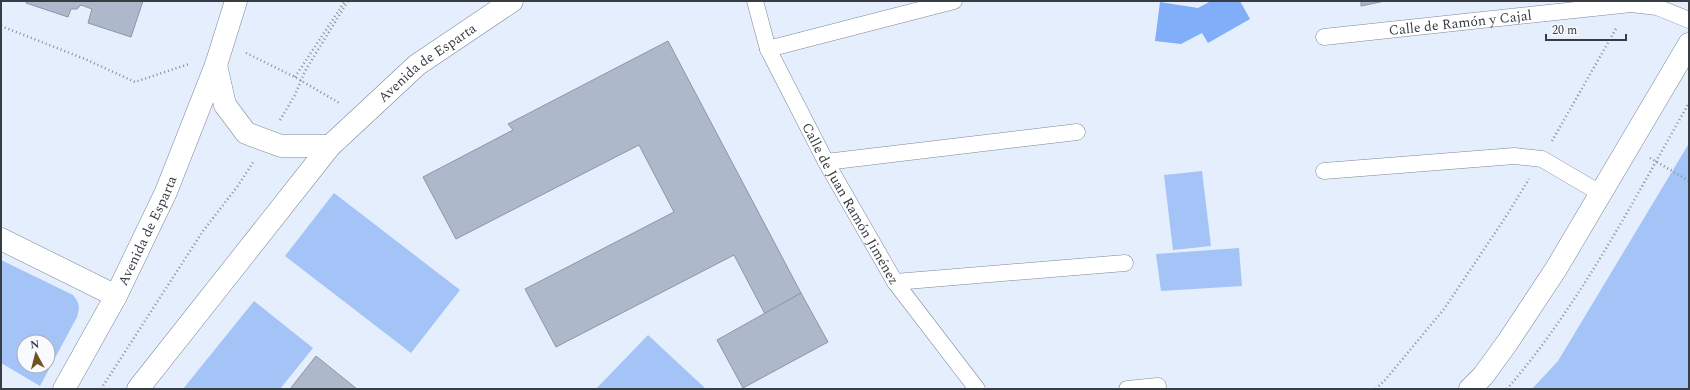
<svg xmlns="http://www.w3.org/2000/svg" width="1690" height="390" font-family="Spectral,serif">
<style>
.green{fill:#a4c4f7;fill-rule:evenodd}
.water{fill:#80aef8}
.building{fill:#adb8ca;stroke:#8b96a7}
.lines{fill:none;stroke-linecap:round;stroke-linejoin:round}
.lane-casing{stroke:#7d8899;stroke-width:17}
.street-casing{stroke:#7d8899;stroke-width:23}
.path{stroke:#878e99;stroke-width:2.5;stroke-dasharray:1 3;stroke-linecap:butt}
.lane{stroke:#fff;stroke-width:16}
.street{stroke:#fff;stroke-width:22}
.labels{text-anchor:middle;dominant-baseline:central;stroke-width:3;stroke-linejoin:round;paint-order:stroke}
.street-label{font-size:14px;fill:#383c43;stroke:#f8fafe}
</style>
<rect width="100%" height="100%" fill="#e4eefd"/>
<g class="green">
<path d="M1688,145L1689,389H1532L1558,361Z"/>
<path d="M1202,171L1211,246L1173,250L1164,175Z"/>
<path d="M334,193L460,290L411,353L285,256Z"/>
<path d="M1239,248L1242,286L1161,291L1156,254Z"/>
<path d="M1,260L73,295C80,304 80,307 77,317L40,386L1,363ZM24,342H48V366H24Z"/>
<path d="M254,301L313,348L280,389H183Z"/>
<path d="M648,335L706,389H596Z"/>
</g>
<path class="water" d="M1211,1H1240L1250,19L1208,43L1202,33L1181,44L1155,41L1160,2L1198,8Z"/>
<g class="building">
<path d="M27,1H143L131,37L88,23L92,9L81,5L77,9H71L68,17L26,3Z"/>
<path d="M1361,1H1385L1361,6Z"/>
<path d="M668,41L801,293L765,314L734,255L556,347L525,289L674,212L639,145L456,239L423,177L513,130L508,124Z"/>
<path d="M801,293L828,342L743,388L717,340Z"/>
<path d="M316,356L357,389H290Z"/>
</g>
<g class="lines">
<g class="lane-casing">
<g id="lane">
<path id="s1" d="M755,1L768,49L826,162L895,282L977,389"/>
<path id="s2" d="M1324,37L1631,4L1657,7L1689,20"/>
<path d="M768,49L954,1"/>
<path d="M826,162L1077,132"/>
<path d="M1324,171L1514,156L1542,159L1600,193"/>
<path d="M895,282L1125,263"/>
<path d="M1127,389L1158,386"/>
</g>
</g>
<g class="street-casing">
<g id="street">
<path d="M216,65L225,105L246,133L281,146H330"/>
<path d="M1,239L116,296"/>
<path id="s3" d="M64,389L116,296L166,192L216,65L236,1"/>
<path id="s4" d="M138,389L330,146L417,65L512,1"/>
<path d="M1470,389L1483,376L1507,343L1556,269L1689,44"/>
</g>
</g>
<g class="path">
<path d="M1,26L85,59L135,82L189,64"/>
<path d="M246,53L295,77L341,104"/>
<path d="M295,77L345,1"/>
<path d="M280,120L295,95L305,71L348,1"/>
<path d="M1552,141L1617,27"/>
<path d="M1650,158L1689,181"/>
<path d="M101,389L203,231L237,187L254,161"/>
<path d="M1376,389L1386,379L1444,309L1505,218L1529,179"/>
<path d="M1507,389C1581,303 1633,201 1689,103"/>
</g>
<use href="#lane" class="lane"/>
<use href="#street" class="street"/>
</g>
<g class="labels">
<g class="street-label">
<text stroke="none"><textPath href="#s2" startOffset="137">Calle de Ramón y Cajal</textPath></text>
<text stroke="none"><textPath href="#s4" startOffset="438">Avenida de Esparta</textPath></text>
<text stroke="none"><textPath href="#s1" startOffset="225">Calle de Juan Ramón Jiménez</textPath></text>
<text stroke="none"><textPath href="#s3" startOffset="179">Avenida de Esparta</textPath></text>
</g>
</g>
<rect width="1690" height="390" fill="none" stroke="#383c43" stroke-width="4"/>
<g transform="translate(36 354) rotate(353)"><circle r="19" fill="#f8fafe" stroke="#abaeb3"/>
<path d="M0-3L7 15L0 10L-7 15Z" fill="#6d5324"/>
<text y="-6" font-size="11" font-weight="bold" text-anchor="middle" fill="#383c43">N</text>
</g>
<path d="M1546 34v6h80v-6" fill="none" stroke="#383c43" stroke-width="2"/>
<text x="1552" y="34" font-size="12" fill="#383c43" stroke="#f8fafe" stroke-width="3" paint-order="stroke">20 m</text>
</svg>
